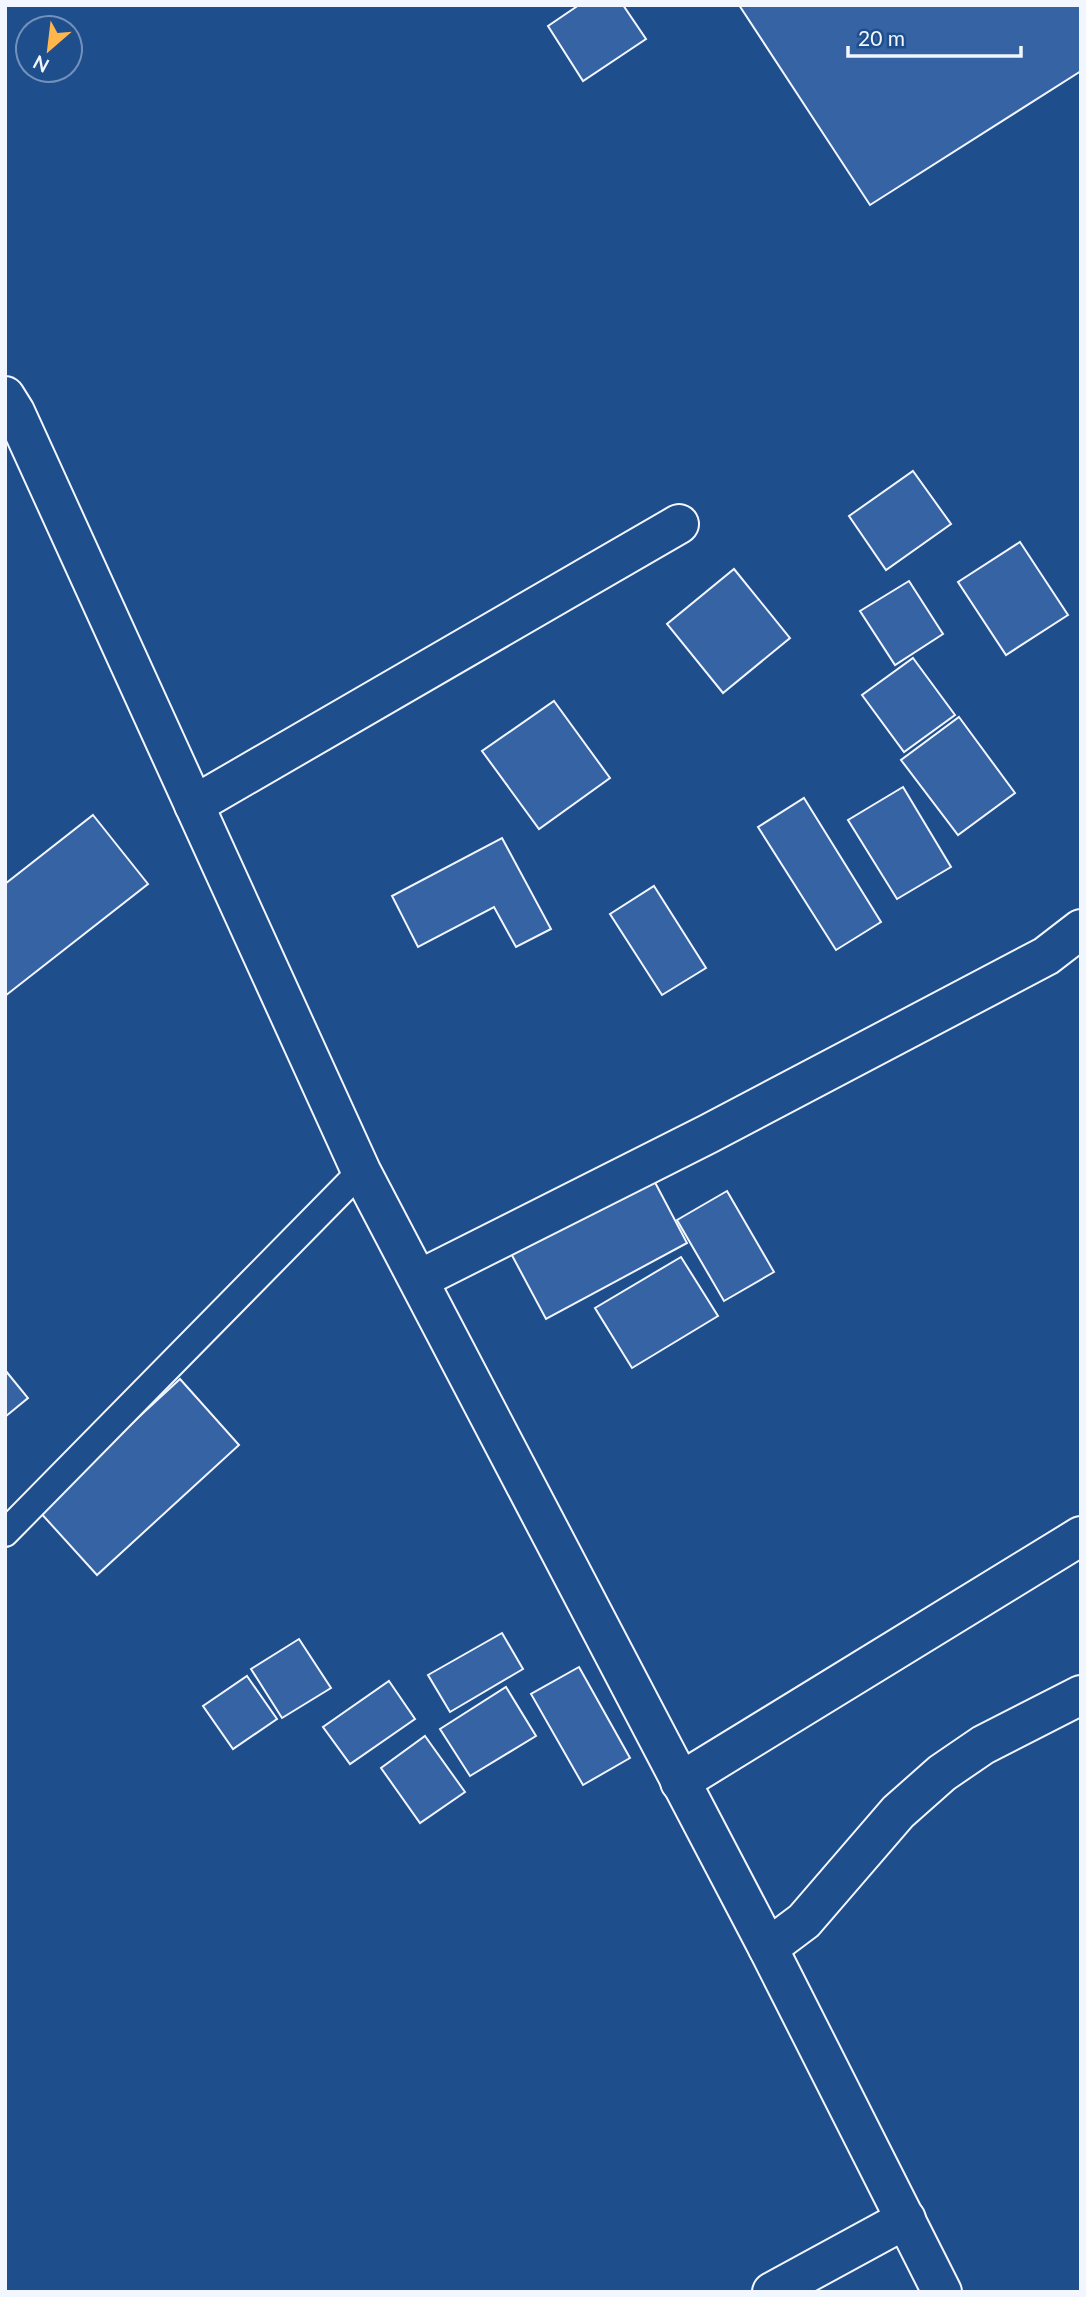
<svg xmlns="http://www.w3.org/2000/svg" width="1086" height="2297" font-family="Lato,sans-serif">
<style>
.building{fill:#3563a3;stroke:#f2f6ff;stroke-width:2}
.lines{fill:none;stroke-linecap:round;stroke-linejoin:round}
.lane-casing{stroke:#f2f6ff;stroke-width:30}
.street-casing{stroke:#f2f6ff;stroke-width:42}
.secondary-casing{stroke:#f2f6ff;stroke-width:42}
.lane{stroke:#1f4e8c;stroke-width:26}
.street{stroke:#1f4e8c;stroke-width:38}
.secondary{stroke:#1f4e8c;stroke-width:38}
</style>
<rect width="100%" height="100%" fill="#1f4e8c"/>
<g class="building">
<path d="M579,5H623L646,39L583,81L548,26Z"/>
<path d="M739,5H1081V71L870,205Z"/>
<path d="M913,471L951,524L886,570L849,516Z"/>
<path d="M1020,542L1068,615L1006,655L958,582Z"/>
<path d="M734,569L790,638L723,693L667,624Z"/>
<path d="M909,581L943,634L895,665L860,611Z"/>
<path d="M913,658L955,715L904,752L862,695Z"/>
<path d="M554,701L610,778L539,829L482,751Z"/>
<path d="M959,717L1015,793L958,835L901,760Z"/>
<path d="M903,787L951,867L897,899L848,820Z"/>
<path d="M804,798L881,922L836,950L758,827Z"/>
<path d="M93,815L148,884L5,996V884Z"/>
<path d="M502,838L551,929L516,947L494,907L418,947L392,896Z"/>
<path d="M654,886L706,968L662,995L610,914Z"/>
<path d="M649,1171L687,1243L546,1319L507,1246Z"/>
<path d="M727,1191L774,1272L724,1301L677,1220Z"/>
<path d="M681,1257L718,1316L632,1368L595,1308Z"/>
<path d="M5,1370L28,1398L5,1417Z"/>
<path d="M180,1379L239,1445L97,1575L38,1510Z"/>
<path d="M502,1633L523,1669L450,1712L428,1675Z"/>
<path d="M299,1639L331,1688L282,1718L251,1669Z"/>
<path d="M579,1667L630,1758L583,1785L531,1694Z"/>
<path d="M247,1676L277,1719L233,1749L203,1706Z"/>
<path d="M389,1681L415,1719L350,1764L323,1727Z"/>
<path d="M506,1687L536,1736L470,1776L440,1729Z"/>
<path d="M425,1736L465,1792L420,1823L381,1768Z"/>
</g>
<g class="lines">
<g class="lane-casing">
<path id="lane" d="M5,1533L361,1171"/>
</g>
<g class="street-casing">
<g id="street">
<path d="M194,805L679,524"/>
<path d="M420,1279L708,1134L1046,956L1081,929"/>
<path d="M680,1782L1081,1536"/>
<path d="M768,1948L804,1921L898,1812L942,1773L983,1745L1081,1695"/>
<path d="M772,2292L906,2219"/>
</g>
</g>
<g class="secondary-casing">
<path id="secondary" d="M5,396L15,412L361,1171L768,1948L942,2292"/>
</g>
<use href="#lane" class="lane"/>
<use href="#street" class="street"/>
<use href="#secondary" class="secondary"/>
</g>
<rect width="1086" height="2297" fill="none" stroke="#f2f6ff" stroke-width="14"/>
<g transform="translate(49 49) rotate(208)"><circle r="33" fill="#1f4e8c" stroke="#7391ba" stroke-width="2"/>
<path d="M0-5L12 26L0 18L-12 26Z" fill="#ffb74d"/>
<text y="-10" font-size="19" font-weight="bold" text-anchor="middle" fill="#f2f6ff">N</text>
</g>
<path d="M848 46v10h173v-10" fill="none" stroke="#f2f6ff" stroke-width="3.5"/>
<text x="858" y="46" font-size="21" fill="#f2f6ff" stroke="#1f4e8c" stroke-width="5" paint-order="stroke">20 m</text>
</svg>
